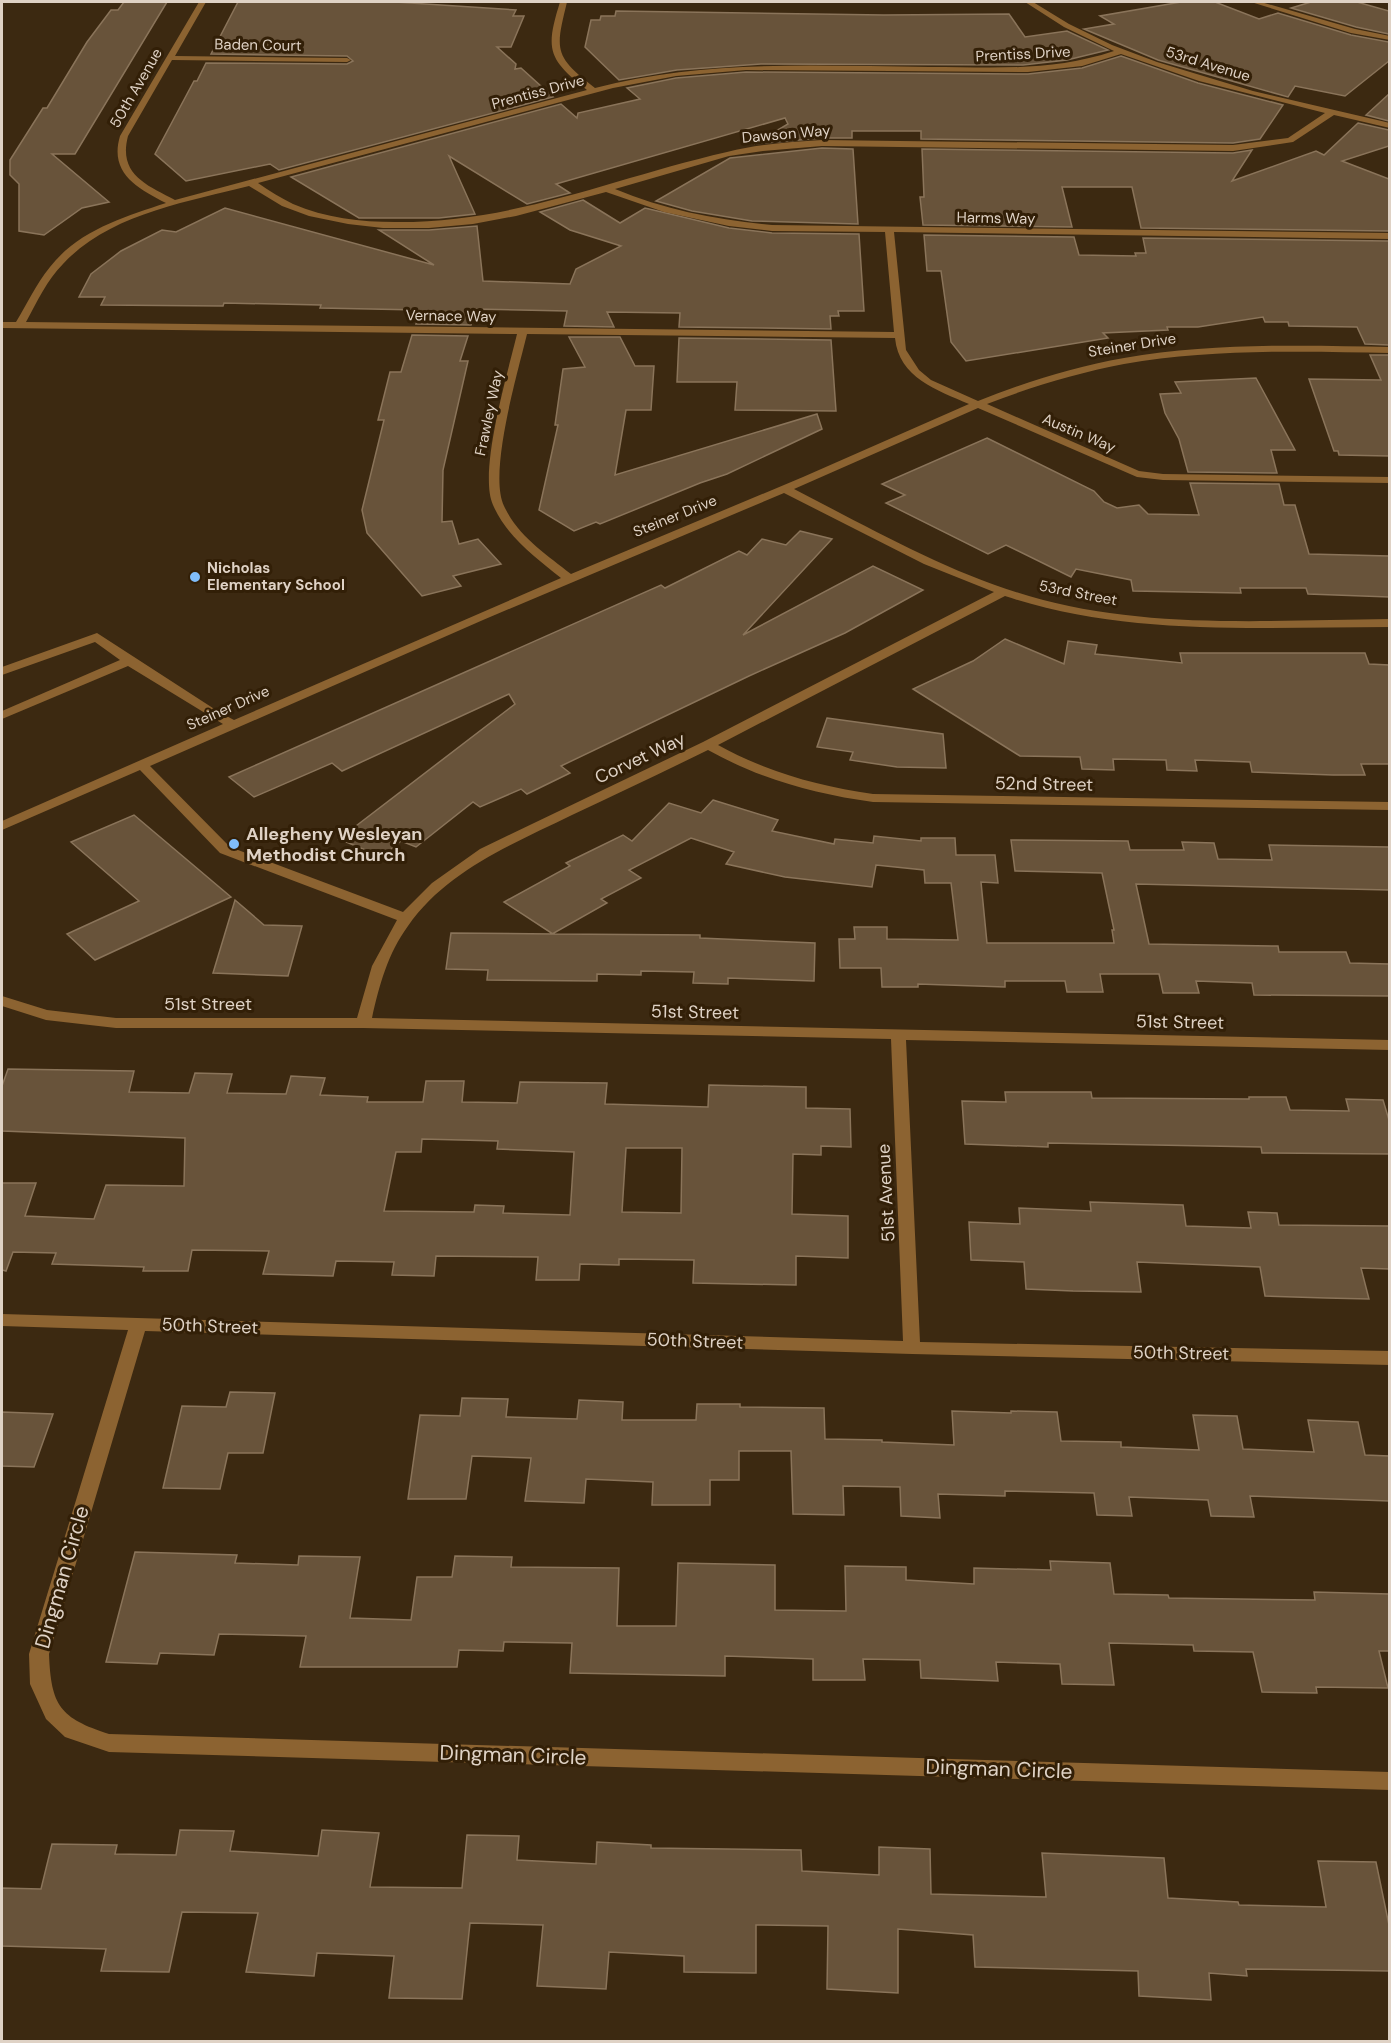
<svg xmlns="http://www.w3.org/2000/svg" width="1391" height="2043" font-family="'DM Sans',sans-serif">
<style>
.building{fill:#68533a;stroke:#8a745a;stroke-width:1.5;fill-rule:evenodd}
.lines{fill:none;stroke-linecap:round;stroke-linejoin:round}
.minor{fill:#8c6331;fill-rule:evenodd}
.poi-dot{fill:#80bdfa;stroke:#321f07;stroke-width:2}
.labels{text-anchor:middle;dominant-baseline:central;stroke-width:6;stroke-linejoin:round;paint-order:stroke}
.far-street-label{font-size:15px;fill:#dfd2c5;stroke:#321f07}
.far-poi-label{font-size:15px;font-weight:bold;fill:#dfd2c5;stroke:#321f07;text-anchor:start}
.street-label{font-size:18px;fill:#dfd2c5;stroke:#321f07}
.poi-label{font-size:18px;font-weight:bold;fill:#dfd2c5;stroke:#321f07;text-anchor:start}
.near-street-label{font-size:21px;fill:#dfd2c5;stroke:#321f07}
</style>
<rect width="100%" height="100%" fill="#3c2911"/>
<g class="building">
<path d="M124,2H167L75,154H52L109,202L82,208L44,235L19,231V184L10,175V160L43,108H47L87,42L111,10H118Z"/>
<path d="M238,2H395L516,10L513,16H524L511,47H497L516,64L515,69L521,68L553,97L279,170L270,164L186,181L155,154L194,81H197L206,63L347,64L353,61L347,56L211,54Z"/>
<path d="M1181,2H1215L1259,19L1278,13L1351,35L1389,42V61L1345,96L1295,86L1288,97L1158,60L1084,29L1114,24L1100,16Z"/>
<path d="M1311,2H1357L1389,11V34L1356,27L1291,8Z"/>
<path d="M616,11L884,15L1009,14L1025,37L1067,31L1108,50L1067,60L1023,65L761,64L677,70L619,80L585,47L591,20H600L601,16H615Z"/>
<path d="M1121,56L1198,83L1283,105L1260,139L1233,143L921,139V131H852V138H822L754,144L788,124L785,118L556,184L570,193L527,204L449,156L475,214L439,218H359L291,177L561,104L577,118L578,113L640,99L627,88L676,78L746,72L1028,74L1082,68Z"/>
<path d="M1389,94V121L1366,115Z"/>
<path d="M1358,123L1389,130V146L1342,161L1389,179V231L1141,228L1132,187H1062L1072,227L923,225L920,197H924L922,149L1233,153L1252,150L1232,181L1316,151L1324,155Z"/>
<path d="M822,148L853,149L858,224L752,221L692,211L656,201L730,158Z"/>
<path d="M583,200L620,223L645,208L729,228L772,233L859,234L864,311H838L839,316H830L831,329L679,327L680,313L607,312L614,327L564,326L567,311L475,309L471,325L416,324L420,310L320,308L321,305L224,303L223,306L101,305L105,297H79L91,274L121,251L162,230L176,232L225,208L434,265L379,230H429L477,226L483,281L570,284L576,269L621,246L570,230L540,212Z"/>
<path d="M924,235L1074,237L1079,255L1136,256L1135,253H1146L1143,238L1389,241V345L1365,344L1357,327L1289,326L1288,322H1265L1263,317L1198,327H1167L1168,330L1103,333L1108,338L966,361L951,342L941,271H927Z"/>
<path d="M412,335L468,336L460,361H468L443,470L442,522L452,521L459,544L478,539L501,564L453,576L461,586L422,596L367,533L362,510L384,420H378L390,372H401Z"/>
<path d="M569,337H620L635,366H654L651,410H626L615,475L817,414L822,429L727,474L700,483L600,524L596,522L574,531L539,510L558,425H555L563,369L585,367Z"/>
<path d="M679,338L831,340L836,411L735,410L737,382H677Z"/>
<path d="M1370,355H1389V456L1339,455L1338,451H1334L1309,379L1381,380Z"/>
<path d="M1256,378L1295,450H1271L1277,473L1188,472L1179,439L1165,413L1160,394L1181,393L1175,382Z"/>
<path d="M987,438L1094,491L1104,502L1117,508L1139,505L1148,514L1199,515L1190,483L1279,484L1284,505H1295L1309,554L1389,556V597L1308,594L1306,588H1240L1241,593L1133,591L1131,580L1076,569L1071,577L1006,545L988,554L886,503L905,495L882,484Z"/>
<path d="M800,531L832,539L743,635L873,566L923,590L845,633L749,676L561,766L570,773L527,794L521,789L480,807L473,802L416,847L401,841L382,857L339,839L515,704L509,694L342,771L332,763L254,797L229,777L661,585L665,588L739,551L747,555L762,539L786,545Z"/>
<path d="M1005,639L1064,664L1068,641L1097,645L1095,654L1182,663L1180,653H1365L1369,664L1389,665V764H1361L1365,775H1333L1252,772L1250,762L1195,760L1197,771L1167,770L1166,760L1113,759L1114,770L1082,769L1080,757L1020,756L913,689L973,661Z"/>
<path d="M827,718L943,734L946,768L897,767L850,760L853,752L817,747Z"/>
<path d="M713,800L778,820L772,831L834,844L835,839L873,843L874,836L921,841V838H955L956,855H995L998,883L981,882L987,943H1114L1112,930H1114L1102,873L1015,871L1011,840L1128,841L1130,850H1184L1182,842L1214,843L1218,859L1272,860L1269,845L1389,847V890L1136,884L1149,944L1278,946L1279,952H1346L1350,963L1389,964V996L1254,995L1252,983L1196,981L1199,993H1163L1159,974H1100L1103,992H1067L1065,981H1005V987L918,984V987H882L881,968H840L839,939H855L854,927H887V939L958,940L951,883H925L924,870L876,865L872,887L785,877L726,864L734,852L691,838L629,870L641,878L601,899L607,903L552,934L700,935V938L815,943L814,981L728,978V984L693,983L694,972L641,971V975L597,974V981L487,980L488,970L446,969L451,933L553,934L504,902L570,866L566,863L623,835L632,841L669,803L701,813Z"/>
<path d="M134,815L231,897L95,960L67,934L139,901L71,842Z"/>
<path d="M235,900L264,925L302,926L288,976L213,973Z"/>
<path d="M8,1069L134,1071L129,1092L189,1093L195,1073L232,1074L227,1093L286,1094L291,1076L325,1078L320,1095L368,1097L367,1102H423L426,1081H464L462,1102L517,1103L520,1082L607,1083L605,1104L708,1107L709,1085L806,1087V1108L850,1109L851,1147L821,1146V1155L793,1154L792,1214L848,1216V1258L796,1256V1285L693,1283L694,1260L619,1259V1265L580,1264L579,1280H536L538,1257L436,1256L434,1276L392,1275L394,1262L336,1261L333,1276L263,1274L269,1251L192,1250L188,1271H143L144,1267L52,1264L56,1253L13,1252L6,1271L2,1270V1183H36L25,1216L94,1219L106,1185L184,1186L185,1138L2,1131V1086ZM422,1139L498,1141L497,1149L574,1152L570,1215L503,1213L504,1206L475,1205L474,1212L384,1211L396,1152H421ZM626,1148H682L681,1213L622,1212Z"/>
<path d="M1005,1092H1091L1092,1098L1249,1099V1097H1286L1290,1110L1349,1111L1346,1099L1383,1100L1389,1120V1154L1262,1153L1261,1147L1048,1143V1147L965,1144L962,1101L1006,1102Z"/>
<path d="M1090,1202L1183,1205L1186,1226L1251,1228L1248,1212L1277,1213L1279,1225L1389,1226V1269L1361,1268L1369,1299L1326,1298L1265,1296L1260,1267L1137,1262L1141,1292L1073,1291L1026,1289L1024,1262L971,1260L969,1222L1020,1224L1019,1208L1091,1211Z"/>
<path d="M230,1392L275,1393L263,1453H228L220,1489L163,1488L182,1406L226,1407Z"/>
<path d="M462,1398L508,1399L506,1417L577,1419L579,1400L623,1402L622,1420H696L697,1404H740V1407L824,1408L825,1439L882,1440V1442L954,1445L952,1411L1011,1413V1411L1057,1412L1061,1441L1121,1442V1447L1199,1450L1193,1415L1237,1416L1243,1449L1314,1452L1308,1420L1358,1422L1365,1455L1389,1456V1501L1250,1496L1254,1517L1211,1516L1208,1500L1129,1497L1132,1516L1097,1515L1094,1493L1005,1491V1496L938,1494L940,1518L901,1516L900,1487L843,1486L844,1515L793,1514L791,1451H739V1480H710V1505H652L653,1482L586,1479L584,1503L525,1501L531,1458L472,1456L466,1499H408L420,1415L460,1416Z"/>
<path d="M2,1412L53,1414L34,1467L2,1466Z"/>
<path d="M135,1552L237,1555L235,1563L298,1565L299,1556L360,1557L350,1618L411,1620L417,1577H452L455,1556L512,1557L511,1567L619,1568L617,1626H676L678,1563L775,1565V1610L846,1611L845,1566L906,1567V1580L974,1584V1568L1051,1570L1050,1561L1110,1563L1114,1594L1168,1595L1169,1598L1315,1600L1314,1592L1389,1594V1651H1379L1388,1688L1316,1687L1317,1693L1262,1692L1253,1652L1194,1651L1193,1645L1109,1643L1114,1685L1062,1684L1060,1664L996,1662L998,1681L921,1678L920,1660L863,1659L865,1680H813V1659L725,1656V1676L570,1673L572,1643L504,1642L503,1651L459,1650L457,1667H300L306,1636L219,1634L214,1655L160,1653L157,1664L106,1662Z"/>
<path d="M180,1830L234,1831L230,1851L318,1856L322,1830L379,1833L370,1887L462,1888L467,1835L519,1836L517,1860L596,1864L597,1842L651,1845V1848L801,1850L802,1871L879,1875V1847L930,1849L931,1894L1046,1897L1042,1853L1164,1858L1168,1898L1238,1902L1239,1905L1326,1907L1318,1861L1376,1862L1389,1925V1971L1246,1969L1247,1976L1209,1973L1211,2000L1139,1996L1138,1971L975,1967L973,1935L898,1929V1993L827,1989L828,1926L756,1925V1973L684,1972V1956L609,1952L606,1989L537,1986L543,1925L470,1923L462,1999L389,1998L394,1956L317,1953L314,1976L246,1972L258,1913L182,1912L169,1972L101,1971L106,1949L2,1946V1888L41,1889L52,1844L117,1845L115,1854L176,1855Z"/>
</g>
<g class="lines">
<g class="minor">
<path d="M199,2H206L175,56L347,58L351,60L347,62L172,60L128,136C118,174 146,185 175,200L587,90C548,59 545,50 560,2H567C555,51 554,56 595,88C704,59 817,66 929,67C995,67 1051,72 1114,51L1064,27L1025,2H1033L1069,24L1112,45L1157,62L1253,91L1390,123V128L1334,115L1293,142L1233,151L822,146L763,151L729,156L615,189C665,210 718,220 772,225L1390,233V239L894,232L906,350L919,370L931,380L978,401C1025,382 1074,367 1124,358C1211,343 1301,345 1390,347V353C1301,351 1211,349 1124,364C1077,373 1031,387 987,404L1139,471L1163,474L1390,477V483L1163,480L1137,477L978,408L794,489C870,528 946,572 1029,596C1144,630 1271,620 1390,619V627C1262,627 1128,637 1005,596L718,745C767,772 818,786 873,794L1390,802V810L873,802C814,794 760,779 708,750C663,772 617,794 572,815C513,844 447,870 408,926C388,953 379,986 372,1018L1390,1040V1050L906,1040L920,1342L1390,1351V1365L912,1354L145,1331L49,1654C51,1706 60,1718 109,1734L1390,1772V1790L109,1752L65,1737L46,1719L30,1684L29,1654L128,1330L2,1326V1314L903,1341L891,1039L363,1028H116L46,1020L2,1006V996L47,1010L116,1018H357L372,966L397,920L220,853L140,770L2,830V821L223,724L128,666L2,719V711L120,660L95,642L2,675V667L97,633L219,712L234,720L561,578C535,557 507,537 493,505C478,472 508,372 517,334L2,328V322H16C27,304 36,284 50,267C79,230 124,217 166,203C137,188 109,173 120,136ZM1121,54L1199,81L1325,113L1288,138L1233,145L822,140C790,142 758,144 727,152C613,178 515,223 395,222C361,222 325,218 293,204C281,198 269,191 258,183L613,88L676,76L746,70L1028,72L1082,66ZM249,186L282,206L309,216L348,224L383,228H429L473,224L516,216L606,192L664,212L729,226L772,231L885,232L894,332L26,322C37,302 47,280 63,264C109,214 187,202 249,186ZM527,334L895,338C899,378 937,390 969,404L803,477L571,574C546,554 518,536 504,506C488,473 518,372 527,334ZM784,493L924,564L994,592L703,742L480,849L432,883L403,912L230,847L150,766L483,620Z"/>
<path d="M1251,2H1261L1355,29L1390,36V40L1351,33Z"/>
</g>
</g>
<g class="poi-dot">
<circle cx="195" cy="577" r="6"/>
<circle cx="234" cy="844" r="6"/>
</g>
<g class="labels">
<g class="far-street-label">
<text transform="translate(258 45) rotate(1)">Baden Court</text>
<text transform="translate(1023 54) rotate(-3)">Prentiss Drive</text>
<text transform="translate(1208 64) rotate(17)">53rd Avenue</text>
<text transform="translate(136 88) rotate(-60)">50th Avenue</text>
<text transform="translate(538 92) rotate(-15)">Prentiss Drive</text>
<text transform="translate(786 134) rotate(-5)">Dawson Way</text>
<text transform="translate(996 218) rotate(1)">Harms Way</text>
<text transform="translate(451 316) rotate(1)">Vernace Way</text>
<text transform="translate(1132 345) rotate(-9)">Steiner Drive</text>
<text transform="translate(489 413) rotate(-78)">Frawley Way</text>
<text transform="translate(1079 433) rotate(23)">Austin Way</text>
<text transform="translate(675 516) rotate(-22)">Steiner Drive</text>
<text transform="translate(1078 593) rotate(11)">53rd Street</text>
<text transform="translate(228 708) rotate(-24)">Steiner Drive</text>
</g>
<g class="far-poi-label">
<text x="207" y="568">Nicholas<tspan x="207" dy="17">Elementary School</tspan></text>
</g>
<g class="street-label">
<text transform="translate(640 758) rotate(-25)">Corvet Way</text>
<text transform="translate(1044 784) rotate(1)">52nd Street</text>
<text x="208" y="1004">51st Street</text>
<text transform="translate(695 1012) rotate(1)">51st Street</text>
<text transform="translate(1180 1022) rotate(1)">51st Street</text>
<text transform="translate(886 1193) rotate(-93)">51st Avenue</text>
<text transform="translate(210 1326) rotate(2)">50th Street</text>
<text transform="translate(695 1341) rotate(2)">50th Street</text>
<text transform="translate(1181 1353) rotate(1)">50th Street</text>
</g>
<g class="poi-label">
<text x="246" y="834">Allegheny Wesleyan<tspan x="246" dy="21">Methodist Church</tspan></text>
</g>
<g class="near-street-label">
<text transform="translate(62 1577) rotate(-74)">Dingman Circle</text>
<text transform="translate(513 1755) rotate(2)">Dingman Circle</text>
<text transform="translate(999 1769) rotate(2)">Dingman Circle</text>
</g>
</g>
<rect width="1391" height="2043" fill="none" stroke="#dfd2c5" stroke-width="6"/>
</svg>
